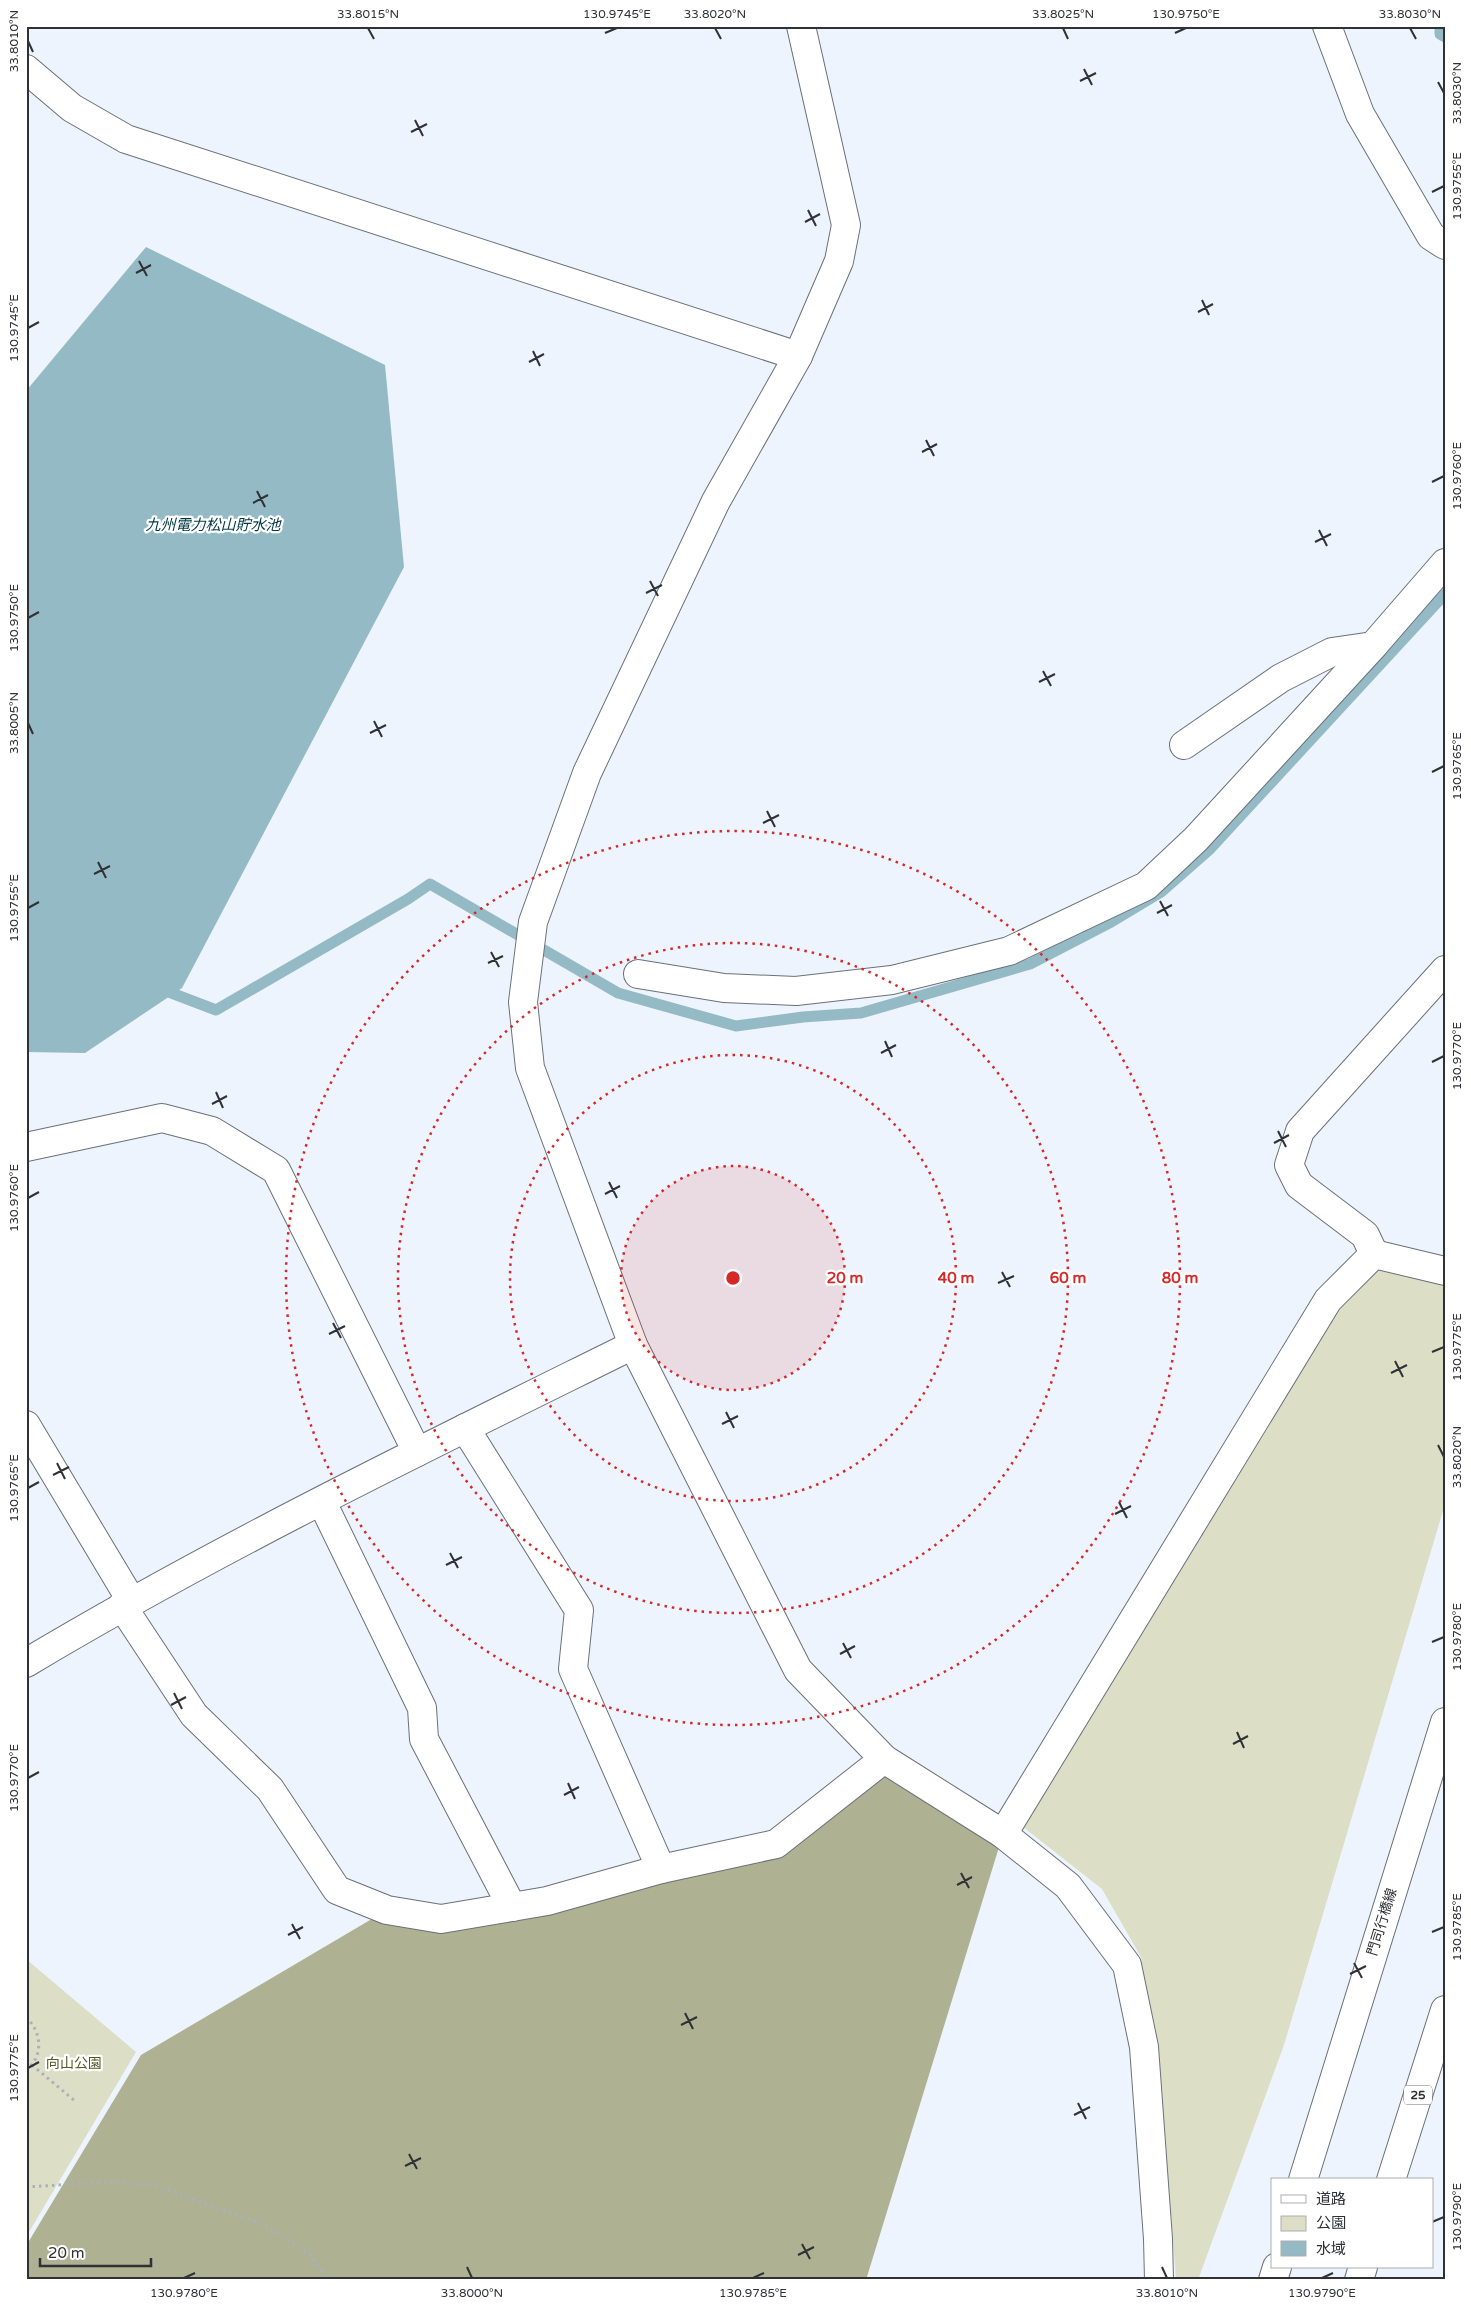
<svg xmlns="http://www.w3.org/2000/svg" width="1471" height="2306" font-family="'Varela Round','Noto Sans JP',sans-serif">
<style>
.green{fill:#dcdfc5}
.forest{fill:#aeb192}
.water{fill:#94bac5}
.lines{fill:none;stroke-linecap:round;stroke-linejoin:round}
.stream{stroke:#94bac5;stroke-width:11}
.minor-casing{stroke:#6b7079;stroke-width:30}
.major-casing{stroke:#6b7079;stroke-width:30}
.path{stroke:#abb1b8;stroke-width:3;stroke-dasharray:2.5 4;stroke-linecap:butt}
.minor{stroke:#fff;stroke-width:28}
.major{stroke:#fff;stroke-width:28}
.ticks{fill:none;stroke:#2f3135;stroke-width:2}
.ring{fill:none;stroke:#d62828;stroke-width:2.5;stroke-dasharray:2.5 5}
.labels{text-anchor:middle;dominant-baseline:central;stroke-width:4.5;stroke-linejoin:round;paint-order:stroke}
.shield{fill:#fff;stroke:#6d6f72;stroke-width:1}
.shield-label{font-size:12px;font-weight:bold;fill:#2f3135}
.street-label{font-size:14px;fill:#2f3135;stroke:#fff}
.park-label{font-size:14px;fill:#555825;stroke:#fff}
.water-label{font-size:15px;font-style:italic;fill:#003845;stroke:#fff}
.centre{fill:#d62828;stroke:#fff;stroke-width:2.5}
.ring-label{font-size:15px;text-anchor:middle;font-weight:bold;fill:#d62828;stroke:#fff;stroke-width:4.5;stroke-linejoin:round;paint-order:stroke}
.neatline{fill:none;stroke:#2f3135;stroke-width:2}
.ticks-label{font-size:12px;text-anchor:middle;fill:#2f3135}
</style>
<rect width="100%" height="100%" fill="#edf4fd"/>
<g class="green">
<path d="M1380,1269L1445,1284V1504L1284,2045L1198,2280H1176L1165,2136L1141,1957L1102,1889L1023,1827L1323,1310Z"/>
<path d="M26,1959L136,2052L26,2237Z"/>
</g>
<path class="forest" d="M884,1759L1003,1834L866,2280H26V2246L141,2055L387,1910L441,1919L776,1844Z"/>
<path class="water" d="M146,247L385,365L404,567L182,988L85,1053L26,1052V391Z"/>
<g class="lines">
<g class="stream">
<path d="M1440,26V34L1445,37"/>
<path d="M161,989L216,1010L408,899L430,884L618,993L736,1026L803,1017L861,1013L1030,964L1111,922L1161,892L1210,849L1445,594"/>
</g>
<g class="minor-casing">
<g id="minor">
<path d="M801,26L846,225L839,261L798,356L716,501L587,773L533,922L523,1002L530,1068L633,1345L798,1670L884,1759L1003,1834L1068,1886L1127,1965L1144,2047L1158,2239L1159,2280"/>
<path d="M1327,26L1360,114L1431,236L1445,245"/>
<path d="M26,69L72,108L126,139L798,356"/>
<path d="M1184,745L1281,678L1332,652L1373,646"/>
<path d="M638,974L724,988L796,991L892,980L1009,951L1146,886L1196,839L1373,646L1445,563"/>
<path d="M26,1147L162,1118L212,1131L276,1170L417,1452"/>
<path d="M1374,1254L1365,1235L1299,1185L1289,1165L1300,1131L1445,970"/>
<path d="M1374,1254L1445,1271"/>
<path d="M26,1425L132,1602"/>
<path d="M465,1428L579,1610L573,1669L661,1869"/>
<path d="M322,1502L422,1708L424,1739L512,1907"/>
<path d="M122,1606L194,1715L270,1789L337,1890L387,1910L441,1919L512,1907L547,1901L661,1869L776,1844L884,1759"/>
<path d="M26,1663C222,1546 429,1446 633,1345"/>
<path d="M1003,1834L1328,1300L1374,1254"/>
</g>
</g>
<g class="major-casing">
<g id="major">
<path d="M1303,2180L1445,1722"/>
<path d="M1391,2180L1445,2010"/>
<path d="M1273,2280L1277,2267"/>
<path d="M1359,2280L1363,2267"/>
</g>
</g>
<g class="path">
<path d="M26,2017C42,2032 44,2056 26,2070"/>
<path d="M32,2065L75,2101"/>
<path d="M26,2187L108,2182L155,2185L264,2225L310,2255L328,2280"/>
</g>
<use href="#minor" class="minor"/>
<use href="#major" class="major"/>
</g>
<path class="ticks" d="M368,28L374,39M715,28L721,39M1063,28L1068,39M1410,28L1416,39M605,33L617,28M1175,33L1186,28M28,41L33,52M1084,69L1092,85M1080,81L1096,73M1438,82L1444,93M415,120L423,136M411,132L427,124M1432,192L1444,186M808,210L816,226M805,222L820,214M139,261L147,276M136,273L151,265M1202,300L1209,315M1198,312L1213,304M28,328L39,322M533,351L540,366M529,362L544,354M926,440L934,456M922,452L937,444M1432,482L1444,476M257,491L265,507M253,503L268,495M1319,530L1327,546M1315,542L1331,534M650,581L658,596M646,593L662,585M28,618L39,612M1043,671L1051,686M1039,682L1055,674M374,721L382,737M28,723L33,734M370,733L386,725M1432,772L1444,766M767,811L775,827M763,823L779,815M98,862L106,878M94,874L110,866M1160,901L1168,916M28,908L39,902M1157,913L1172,905M491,952L499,967M488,963L503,956M885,1041L892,1057M881,1053L896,1045M1432,1062L1444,1056M216,1092L223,1108M212,1104L227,1096M1278,1131L1286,1147M1274,1143L1289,1135M609,1182L617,1198M605,1194L620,1186M28,1198L39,1192M1002,1272L1010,1287M998,1283L1014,1276M333,1323L341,1338M329,1334L345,1326M1432,1352L1444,1347M1395,1361L1403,1377M1391,1373L1407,1365M726,1412L734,1428M722,1424L738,1416M1438,1445L1444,1457M57,1463L65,1479M53,1475L69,1467M28,1488L39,1482M1119,1502L1127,1518M1115,1514L1131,1506M450,1553L458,1568M446,1565L462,1557M1432,1642L1444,1637M843,1643L851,1658M840,1654L855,1646M174,1693L182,1709M171,1705L186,1697M1237,1732L1244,1748M1233,1744L1248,1736M28,1778L39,1772M568,1783L575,1799M564,1795L579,1787M961,1873L969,1888M957,1885L972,1877M292,1924L300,1939M1432,1932L1444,1927M288,1935L303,1927M1354,1963L1362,1978M1350,1974L1366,1966M685,2013L693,2029M681,2025L697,2017M28,2068L39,2062M1078,2103L1086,2119M1074,2115L1090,2107M409,2154L417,2169M405,2166L421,2158M1432,2222L1444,2217M802,2244L810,2259M798,2255L814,2247M467,2267L472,2278M1162,2267L1167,2278M184,2278L195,2273M753,2278L764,2273M1322,2278L1333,2273"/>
<circle cx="733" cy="1278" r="112" fill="#d62828" fill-opacity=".12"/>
<g class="ring">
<circle cx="733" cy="1278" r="112"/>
<circle cx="733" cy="1278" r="223"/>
<circle cx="733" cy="1278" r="335"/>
<circle cx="733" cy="1278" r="447"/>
</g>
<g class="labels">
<rect class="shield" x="1404" y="2085.5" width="28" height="19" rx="4"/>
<g class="shield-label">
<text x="1418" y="2095">25</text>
</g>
<g class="street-label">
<text transform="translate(1382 1922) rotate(-73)">門司行橋線</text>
</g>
<g class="park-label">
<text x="74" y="2063">向山公園</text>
</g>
<g class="water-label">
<text x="213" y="525">九州電力松山貯水池</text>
</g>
</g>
<circle cx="733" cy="1278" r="8" class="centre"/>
<g class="ring-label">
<text x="845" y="1283">20 m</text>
<text x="956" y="1283">40 m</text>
<text x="1068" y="1283">60 m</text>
<text x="1180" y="1283">80 m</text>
</g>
<rect width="1471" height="2306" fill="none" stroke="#ffffff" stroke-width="55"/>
<rect x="1271" y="2178" width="162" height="90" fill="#ffffff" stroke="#acadae"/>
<rect x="1281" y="2195" width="25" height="8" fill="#ffffff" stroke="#acadae"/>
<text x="1316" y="2204" font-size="15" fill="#2f3135">道路</text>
<rect x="1281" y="2216" width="25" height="15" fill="#dcdfc5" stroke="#acadae"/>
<text x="1316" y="2228" font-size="15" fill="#2f3135">公園</text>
<rect x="1281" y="2241" width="25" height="15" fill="#94bac5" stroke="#acadae"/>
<text x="1316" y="2254" font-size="15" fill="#2f3135">水域</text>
<path d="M40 2258v8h111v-8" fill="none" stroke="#2f3135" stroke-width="2.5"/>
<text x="48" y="2258" font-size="15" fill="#2f3135" stroke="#ffffff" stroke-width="4" paint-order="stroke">20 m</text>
<rect x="28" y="28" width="1416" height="2250" class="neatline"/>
<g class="ticks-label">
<text x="368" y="18">33.8015°N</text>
<text x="617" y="18">130.9745°E</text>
<text x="715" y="18">33.8020°N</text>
<text x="1063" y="18">33.8025°N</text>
<text x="1186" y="18">130.9750°E</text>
<text x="1410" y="18">33.8030°N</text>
<text transform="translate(14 41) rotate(-90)" y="4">33.8010°N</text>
<text transform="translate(1457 93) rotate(-90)" y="4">33.8030°N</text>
<text transform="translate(1457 186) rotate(-90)" y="4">130.9755°E</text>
<text transform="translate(14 328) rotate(-90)" y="4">130.9745°E</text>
<text transform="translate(1457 476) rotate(-90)" y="4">130.9760°E</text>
<text transform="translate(14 618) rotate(-90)" y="4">130.9750°E</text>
<text transform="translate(14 723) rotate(-90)" y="4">33.8005°N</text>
<text transform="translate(1457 766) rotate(-90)" y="4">130.9765°E</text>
<text transform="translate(14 908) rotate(-90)" y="4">130.9755°E</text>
<text transform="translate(1457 1056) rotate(-90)" y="4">130.9770°E</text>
<text transform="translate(14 1198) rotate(-90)" y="4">130.9760°E</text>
<text transform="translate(1457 1347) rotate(-90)" y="4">130.9775°E</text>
<text transform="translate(1457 1457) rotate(-90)" y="4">33.8020°N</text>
<text transform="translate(14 1488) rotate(-90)" y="4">130.9765°E</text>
<text transform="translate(1457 1637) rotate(-90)" y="4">130.9780°E</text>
<text transform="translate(14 1778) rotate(-90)" y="4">130.9770°E</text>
<text transform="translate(1457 1927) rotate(-90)" y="4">130.9785°E</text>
<text transform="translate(14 2068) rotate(-90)" y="4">130.9775°E</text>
<text transform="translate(1457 2217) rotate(-90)" y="4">130.9790°E</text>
<text x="184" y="2297">130.9780°E</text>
<text x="472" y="2297">33.8000°N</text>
<text x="753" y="2297">130.9785°E</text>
<text x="1167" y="2297">33.8010°N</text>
<text x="1322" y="2297">130.9790°E</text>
</g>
</svg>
